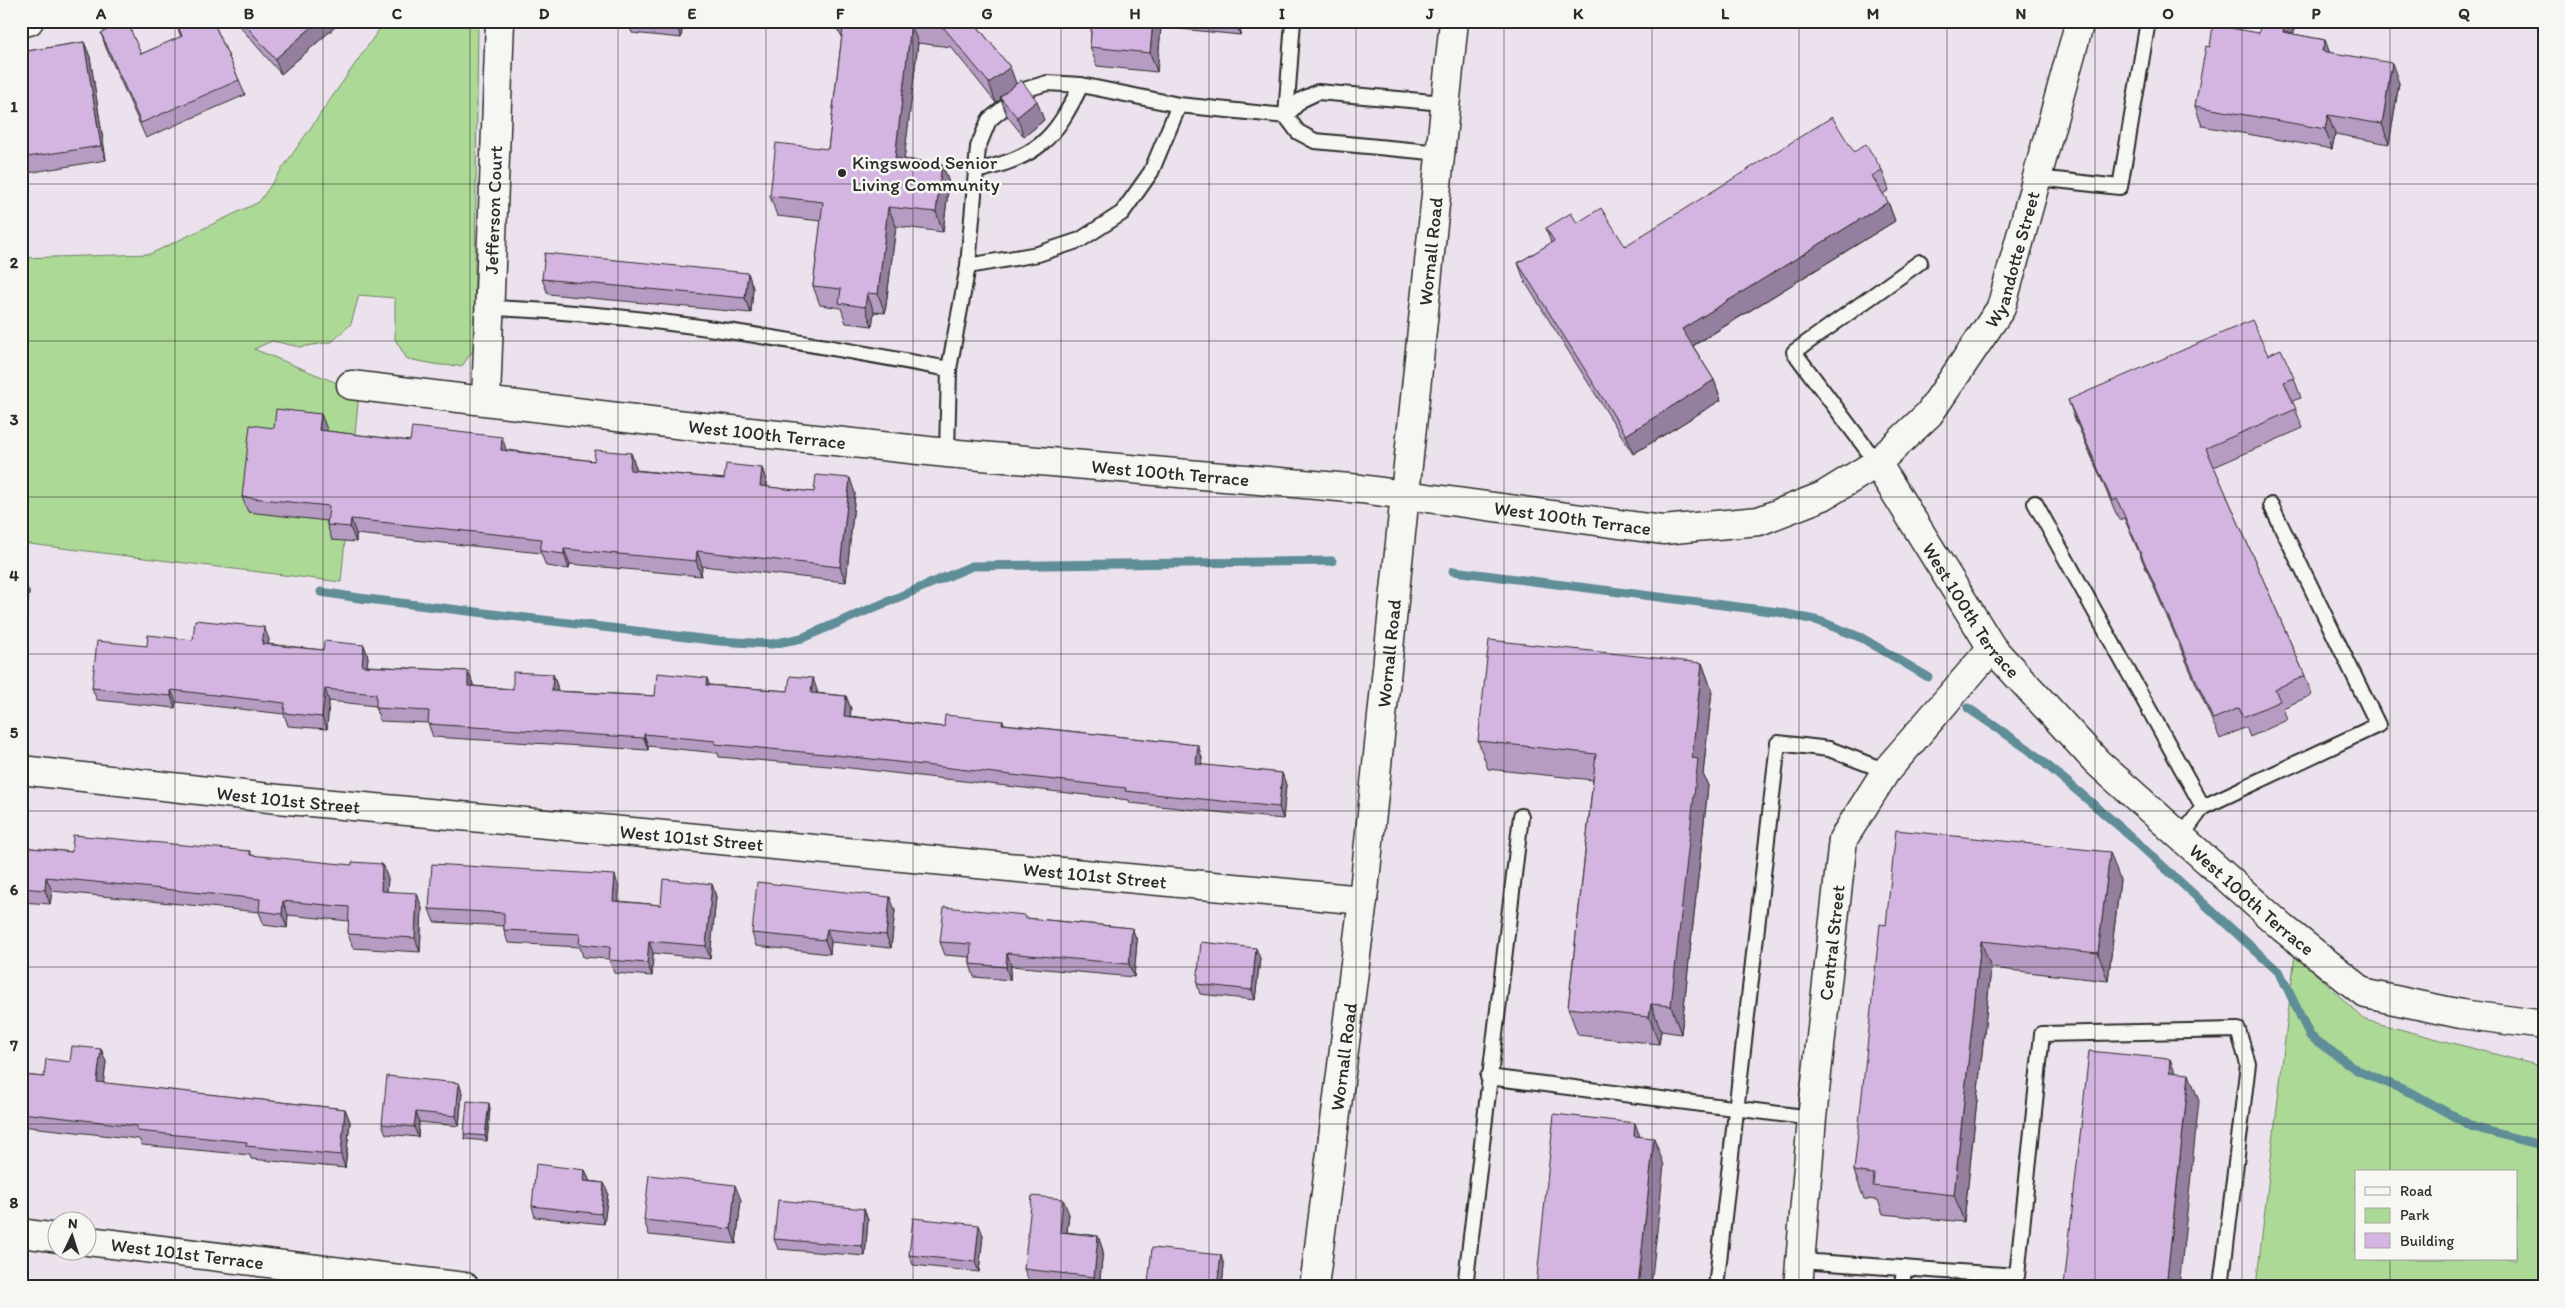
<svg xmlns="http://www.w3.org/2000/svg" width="2565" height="1308" font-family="Itim,sans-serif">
<rect width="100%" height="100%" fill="#ece2ed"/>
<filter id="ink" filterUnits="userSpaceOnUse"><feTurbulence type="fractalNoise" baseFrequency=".02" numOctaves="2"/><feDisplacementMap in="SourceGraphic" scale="10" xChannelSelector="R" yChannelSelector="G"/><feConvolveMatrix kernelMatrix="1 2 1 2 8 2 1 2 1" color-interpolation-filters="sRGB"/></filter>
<g filter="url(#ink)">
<!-- green -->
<g fill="#add997" stroke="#6c8261" fill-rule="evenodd">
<polygon points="385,21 478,21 474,349 462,366 440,365 407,359 395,339 395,298 359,295 351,324 332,342 300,347 272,341 254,349 359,392 341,582 21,543 21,258 150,254 259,202"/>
<path d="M2295,954l70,66 179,47v220h-288zM2356,1172h160v87h-160z"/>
</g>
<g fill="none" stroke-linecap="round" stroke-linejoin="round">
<!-- stream -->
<g stroke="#5f8d98" stroke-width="9">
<polyline points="1453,571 1778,612 1819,621 1862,638 1928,677"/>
<polyline points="321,592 359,598 719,641 772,644 802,638 972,566 1332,561"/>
<polyline points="1968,708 2028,749 2120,827 2280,973 2310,1036 2357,1070 2414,1094 2473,1127 2544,1146"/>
</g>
<!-- lane casing -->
<g stroke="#2b2b2b" stroke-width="18">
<g id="lane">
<polyline points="1293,21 1286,116 1298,132 1315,141 1441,153"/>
<polyline points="1286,116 1301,100 1318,92 1444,103"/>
<path d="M976,171c61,-14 78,-30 105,-86"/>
<polyline points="2037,178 2120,187 2148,21"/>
<polyline points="968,266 978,147 989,120 1027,89 1047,83 1081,85 1179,105"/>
<path d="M490,308c155,5 307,33 459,61"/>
<polyline points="947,453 949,369 968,266 1038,254 1080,240 1122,213 1151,172 1179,105 1286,116"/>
<polyline points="1877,463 1794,352 1920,262"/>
<polyline points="2035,503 2203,807"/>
<polyline points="2181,837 2203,807 2378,725 2271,505"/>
<polyline points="1488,1077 1812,1118"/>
<polyline points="1800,1261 2017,1276 2042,1034 2238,1030 2248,1064 2221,1287"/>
<polyline points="1465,1287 1521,816"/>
<polyline points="1716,1287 1778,743 1829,749 1886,771"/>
<polyline points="1902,1287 1904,1268"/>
</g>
</g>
<!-- street casing -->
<g stroke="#2b2b2b" stroke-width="31">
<g id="street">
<polyline points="21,23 29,21"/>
<path id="s1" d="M351,385l325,39 271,29 414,36 302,41 96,-9 64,-25 54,-33 52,-49 72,-106 79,-287"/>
<path id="s2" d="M486,400l14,-379"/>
<path id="s3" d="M1877,463l115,185 105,114 186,166 83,66 95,20 83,11"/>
<path id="s4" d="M21,770l257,29 1085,101"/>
<polyline points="21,1233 58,1238"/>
<path id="s5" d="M88,1241l377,46"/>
<path id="s6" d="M1798,1287l14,-169 31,-279 43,-68 106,-123"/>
</g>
</g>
<!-- primary casing -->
<g stroke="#2b2b2b" stroke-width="31">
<g id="primary">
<path id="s7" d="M1314,1287l49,-387 91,-879"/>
</g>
</g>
<!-- lane -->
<use href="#lane" stroke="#f6f6f2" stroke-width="14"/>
<!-- street -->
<use href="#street" stroke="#f6f6f2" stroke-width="28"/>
<!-- primary -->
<use href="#primary" stroke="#f6f6f2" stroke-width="28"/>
</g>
<!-- wall -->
<g fill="#b69cc2" stroke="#2b2b2b">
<polygon points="175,21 213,21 239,80 245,95 146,138 106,48 101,33 141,54 181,37"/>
<polygon points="235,21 342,21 281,74"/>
<polygon points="628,21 683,21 681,38 632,33"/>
<polygon points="831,21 973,21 1010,67 1016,84 1044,120 1024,137 1007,116 1001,99 996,103 951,47 918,43 904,159 942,164 949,183 943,232 896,226 885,313 874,312 872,326 846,323 841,308 820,305 813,286 821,221 777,216 770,196 828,149 842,36"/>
<polygon points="1092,21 1242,21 1240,35 1161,27 1157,72 1097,66 1090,47"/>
<polygon points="2294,30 2293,34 2325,40 2329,52 2399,83 2389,144 2335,134 2332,149 2202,126 2195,106 2210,47 2259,33"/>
<polygon points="84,42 90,57 106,160 21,174 21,52"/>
<polygon points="1854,152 1882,170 1889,190 1883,194 1888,202 1895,221 1693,346 1714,380 1721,400 1633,454 1525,282 1518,263 1551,243 1546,228 1577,223 1625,246"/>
<polygon points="748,273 753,288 751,313 548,294 542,279"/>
<polygon points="2268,355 2294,378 2301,398 2292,401 2303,428 2214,467 2305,676 2312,695 2283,708 2287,720 2250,737 2246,727 2220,739 2124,518 2119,520 2075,419 2068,400"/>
<polygon points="274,428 327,429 326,431 410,441 507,450 594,461 631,453 636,468 636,470 724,479 762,468 767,483 767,487 814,492 855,493 846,582 702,566 701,576 570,564 569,569 546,566 541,553 356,534 356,542 332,540 327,525 327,521 248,512 242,497"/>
<polygon points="21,581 29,592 26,619 21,619"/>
<polygon points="269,639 268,644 323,650 364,645 368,657 367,666 468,671 473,684 473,686 513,689 553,674 557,686 557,691 655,696 707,678 709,685 788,691 817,690 817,693 846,696 851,709 850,716 944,727 1003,721 1004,724 1198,745 1202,758 1201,765 1282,773 1286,785 1283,819 1130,803 1129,800 841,767 719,757 718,753 648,746 648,750 433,737 428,723 380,721 376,708 376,706 329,701 327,729 288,726 284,714 176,702 175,708 97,700 92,688 147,646 193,640"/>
<polygon points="1702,663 1712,691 1703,774 1708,786 1681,1034 1661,1031 1659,1044 1578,1035 1568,1008 1593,780 1488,769 1478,741"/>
<polygon points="21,847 72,852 250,851 252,856 388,878 387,892 422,908 420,952 353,948 348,934 349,921 288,915 287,928 264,925 259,912 52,891 50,904 21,902"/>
<polygon points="2120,880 2108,981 1991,968 1964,1222 1883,1214 1878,1200 1864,1199 1854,1171 1886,925"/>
<polygon points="712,884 716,897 710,959 653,953 652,976 614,973 609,959 583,957 580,947 508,943 504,930 504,926 434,922 429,909 619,888 618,901 661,905"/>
<polygon points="895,910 891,948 831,942 830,954 756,946 752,933"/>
<polygon points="1026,918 1132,928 1137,941 1134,977 1011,966 1010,980 974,977 970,964 970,957 945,955 940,942"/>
<polygon points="1260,958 1255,1000 1200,994 1197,984"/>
<polygon points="101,1049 106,1062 103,1083 345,1109 350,1122 345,1168 251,1159 250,1155 142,1145 139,1139 21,1126 21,1075 44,1077 70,1062"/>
<polygon points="459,1083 462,1093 459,1126 419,1122 418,1137 386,1134 382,1124"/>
<polygon points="490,1108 487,1141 465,1139 464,1134"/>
<polygon points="585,1170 589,1180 589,1181 604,1183 608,1193 604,1224 535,1217 532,1206"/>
<polygon points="741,1200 736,1244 649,1235 644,1220"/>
<polygon points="864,1209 868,1220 865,1256 778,1249 774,1239"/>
<polygon points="1069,1214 1067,1232 1098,1236 1103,1251 1099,1287 1056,1287 1030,1284 1024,1269"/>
<polygon points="983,1235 979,1272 913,1265 909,1255"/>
<polygon points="1224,1265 1222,1287 1150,1287 1148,1283"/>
</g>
<!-- shaded-wall -->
<g fill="#947f9e" stroke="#2b2b2b">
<polygon points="319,21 342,21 281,74 275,59"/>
<polygon points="675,21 683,21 681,38"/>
<polygon points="1153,21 1159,21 1161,27 1157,72 1150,53"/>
<polygon points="1236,21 1242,21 1240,35"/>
<polygon points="2285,21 2291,21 2294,30 2290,51 2283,32"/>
<polygon points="911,24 918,43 902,178 895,158"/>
<polygon points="2325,40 2332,59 2322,51"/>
<polygon points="84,42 90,57 106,160 101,146"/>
<polygon points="2392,63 2399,83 2389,144 2382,124"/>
<polygon points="1010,67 1017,86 1000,97 1001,99 996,103 989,83"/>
<polygon points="1037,101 1044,120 1024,137 1017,117"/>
<polygon points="2328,115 2335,134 2332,149 2325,129"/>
<polygon points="942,164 949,183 943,232 936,212"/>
<polygon points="1888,202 1895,221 1689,348 1682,329"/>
<polygon points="888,207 896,226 885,313 878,294"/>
<polygon points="748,273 753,288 751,313 745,298"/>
<polygon points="867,293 874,312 872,326 865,307"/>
<polygon points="1714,380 1721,400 1633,454 1626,435"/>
<polygon points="321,414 327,429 325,445 319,430"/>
<polygon points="502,437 507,452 501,450"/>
<polygon points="631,453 636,468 635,485 630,470"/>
<polygon points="762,468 767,483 765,501 760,486"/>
<polygon points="850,478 855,493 846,582 840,567"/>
<polygon points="351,519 356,534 356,542 350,527"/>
<polygon points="564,549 570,564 569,569 564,554"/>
<polygon points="697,551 702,566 701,576 696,561"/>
<polygon points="25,582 29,592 26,619 22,609"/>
<polygon points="264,627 269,639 267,656 262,644"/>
<polygon points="364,645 368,657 366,678 362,666"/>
<polygon points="1702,663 1712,691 1703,774 1708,786 1681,1034 1671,1006 1692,758"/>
<polygon points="468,671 473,684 472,698 468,686"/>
<polygon points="553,674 557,686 556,703 552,691"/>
<polygon points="707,678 711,690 706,685"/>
<polygon points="813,678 817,690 816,705 811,693"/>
<polygon points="325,689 329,701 327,729 322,717"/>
<polygon points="171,690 176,702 175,708 171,696"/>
<polygon points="846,696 851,709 849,728 844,716"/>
<polygon points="644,734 648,746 648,750 644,738"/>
<polygon points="1198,745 1202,758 1200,776 1196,764"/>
<polygon points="1282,773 1286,785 1283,819 1279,807"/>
<polygon points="2110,852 2120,880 2108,981 2098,953"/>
<polygon points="382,864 388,878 386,906 381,891"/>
<polygon points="615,875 619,888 618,914 613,901"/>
<polygon points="46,877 52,891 50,904 45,890"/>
<polygon points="712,884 716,897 710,959 706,946"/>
<polygon points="417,893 422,908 420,952 415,938"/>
<polygon points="890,897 895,910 891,948 886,935"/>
<polygon points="283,901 288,915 287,928 282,914"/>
<polygon points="1132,928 1137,941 1134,977 1129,964"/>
<polygon points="827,929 831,942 830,954 825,940"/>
<polygon points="649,941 653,953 652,976 647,963"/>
<polygon points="1981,941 1991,968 1964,1222 1954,1195"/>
<polygon points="1256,948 1260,958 1255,1000 1252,990"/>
<polygon points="1007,953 1011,966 1010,980 1006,967"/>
<polygon points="1651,1004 1661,1031 1659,1044 1649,1017"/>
<polygon points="101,1049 106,1062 102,1095 97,1082"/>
<polygon points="2170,1059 2180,1086 2169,1072"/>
<polygon points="2189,1074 2199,1101 2179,1287 2166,1287"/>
<polygon points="459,1083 462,1093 459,1126 456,1116"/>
<polygon points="489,1103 490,1108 487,1141 485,1136"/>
<polygon points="345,1109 350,1122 345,1168 341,1155"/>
<polygon points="416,1112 419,1122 418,1137 414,1127"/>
<polygon points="1635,1123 1645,1150 1634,1136"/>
<polygon points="1654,1138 1664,1165 1651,1287 1638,1287"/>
<polygon points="585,1170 589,1180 588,1191 584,1181"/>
<polygon points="604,1183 608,1193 604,1224 601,1214"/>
<polygon points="735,1185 741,1200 736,1244 731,1229"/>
<polygon points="1063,1199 1069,1214 1065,1247 1060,1232"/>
<polygon points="864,1209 868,1220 865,1256 862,1246"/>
<polygon points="979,1225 983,1235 979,1272 975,1262"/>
<polygon points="1098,1236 1103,1251 1099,1287 1097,1287 1094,1277"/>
<polygon points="1221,1255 1224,1265 1222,1287 1217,1287"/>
</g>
<!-- building -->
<g fill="#d4b5e1" stroke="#2b2b2b">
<polygon points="126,21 127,21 141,54 182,36 176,21 213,21 239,80 141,123 101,33"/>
<polygon points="242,21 319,21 275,59"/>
<polygon points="838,21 973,21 1010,67 989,83 944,28 911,24 895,158 942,164 936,212 888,207 878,294 867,293 865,307 839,303 841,289 813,286 823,202 770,196 776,143 828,149 843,27"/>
<polygon points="1092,21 1153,21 1150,53 1090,47"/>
<polygon points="2261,21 2285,21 2283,32 2325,40 2322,51 2392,63 2382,124 2328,115 2325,129 2195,106 2206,46 2210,47 2213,25 2259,33"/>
<polygon points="84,42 101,146 21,158 21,52"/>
<polygon points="1021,80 1037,101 1017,117 1000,97"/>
<polygon points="1832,117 1854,152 1866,144 1882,170 1872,176 1888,202 1682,329 1714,380 1626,435 1518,263 1554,241 1546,228 1571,213 1577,223 1601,208 1625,246"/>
<polygon points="545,253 748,273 745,298 542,279"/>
<polygon points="2252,320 2268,355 2281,349 2294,378 2284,382 2296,409 2206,448 2305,676 2275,689 2280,701 2243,717 2239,708 2213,719 2117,499 2112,501 2068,400"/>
<polygon points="276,409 321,414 319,430 410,441 412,427 502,437 501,450 594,461 595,450 631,453 630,470 724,479 726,464 762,468 760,486 814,492 816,475 850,478 840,567 697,551 696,561 564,549 564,554 540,551 542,539 351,519 350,527 327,525 329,506 242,497 250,425 274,428"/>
<polygon points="21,581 25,582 22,609 21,609"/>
<polygon points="195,620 264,627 262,644 323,650 324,641 364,645 362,666 468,671 468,686 513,689 513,672 553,674 552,691 655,696 657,673 707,678 706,685 788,691 790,676 813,678 811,693 846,696 844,716 944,727 945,715 1003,721 1002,724 1198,745 1196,764 1282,773 1279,807 1125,791 1126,788 836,755 715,744 715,741 644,734 644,738 428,724 429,711 376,708 376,694 325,689 322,717 284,713 285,703 171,690 171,696 92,688 97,641 147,646 148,635 193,640"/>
<polygon points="1489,640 1702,663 1692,758 1698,759 1671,1006 1651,1004 1649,1017 1568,1008 1596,754 1478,741"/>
<polygon points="1896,830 2110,852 2098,953 1981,941 1954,1195 1873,1186 1874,1174 1854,1171 1880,924 1886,925"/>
<polygon points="73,835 250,851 250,855 352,865 352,862 382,864 381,891 417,893 415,938 348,934 349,907 283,901 282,914 259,911 260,899 46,877 45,890 21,888 21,847 72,852"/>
<polygon points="432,864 615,875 613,901 661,905 663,879 712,884 706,946 649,941 647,963 609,960 610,947 579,944 580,934 504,930 504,913 429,909"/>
<polygon points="757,882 890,897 886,935 827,929 825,940 752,933"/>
<polygon points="944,907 1025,915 1025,918 1132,928 1129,964 1007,953 1006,967 970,964 971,944 940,942"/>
<polygon points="1201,942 1256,948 1252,990 1197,984"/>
<polygon points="72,1046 101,1049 97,1082 345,1109 341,1155 246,1146 247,1142 137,1131 137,1126 21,1113 21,1075 44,1077 46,1059 70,1062"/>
<polygon points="2089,1051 2170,1059 2169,1072 2189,1074 2166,1287 2064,1287"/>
<polygon points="387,1076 459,1083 456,1116 416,1112 414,1127 382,1124"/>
<polygon points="467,1101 489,1103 485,1136 464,1134"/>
<polygon points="1554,1114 1635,1123 1634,1136 1654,1138 1638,1287 1536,1287"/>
<polygon points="536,1164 585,1170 584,1181 604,1183 601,1214 532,1206"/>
<polygon points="649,1175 735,1185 731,1229 644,1220"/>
<polygon points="1032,1196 1063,1199 1060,1232 1098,1236 1094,1277 1024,1269"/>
<polygon points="778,1200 864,1209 862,1246 774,1239"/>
<polygon points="913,1218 979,1225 975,1262 909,1255"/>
<polygon points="1152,1248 1221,1255 1217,1287 1182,1287 1148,1283"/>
</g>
</g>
<!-- grid -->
<path fill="none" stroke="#2b2b2b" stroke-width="1" stroke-opacity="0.55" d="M175,21v1266M323,21v1266M470,21v1266M618,21v1266M766,21v1266M913,21v1266M1061,21v1266M1209,21v1266M1356,21v1266M1504,21v1266M1652,21v1266M1799,21v1266M1947,21v1266M2095,21v1266M2242,21v1266M2390,21v1151M21,184h2523M21,341h2523M21,497h2523M21,654h2523M21,811h2523M21,967h2523M21,1124h2523M2390,1259v28"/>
<!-- markers -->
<circle fill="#2b2b2b" stroke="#f6f6f2" stroke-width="2" cx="842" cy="173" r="5"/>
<g text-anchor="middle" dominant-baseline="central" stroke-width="5" stroke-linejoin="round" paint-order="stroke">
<!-- poi labels -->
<g font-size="19" fill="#2b2b2b" stroke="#f6f6f2" text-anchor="start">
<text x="852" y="162">Kingswood Senior<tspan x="852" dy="22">Living Community</tspan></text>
</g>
<!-- street labels -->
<g font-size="19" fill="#2b2b2b" stroke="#f6f6f2">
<text stroke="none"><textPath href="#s2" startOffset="190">Jefferson Court</textPath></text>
<text stroke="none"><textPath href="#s7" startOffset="1042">Wornall Road</textPath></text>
<text stroke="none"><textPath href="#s1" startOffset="1798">Wyandotte Street</textPath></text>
<text stroke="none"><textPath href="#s1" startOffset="419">West 100th Terrace</textPath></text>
<text stroke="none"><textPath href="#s1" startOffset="824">West 100th Terrace</textPath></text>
<text stroke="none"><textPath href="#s1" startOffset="1229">West 100th Terrace</textPath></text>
<text stroke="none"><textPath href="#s3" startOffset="175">West 100th Terrace</textPath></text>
<text stroke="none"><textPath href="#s7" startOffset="638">Wornall Road</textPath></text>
<text stroke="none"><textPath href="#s4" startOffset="269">West 101st Street</textPath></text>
<text stroke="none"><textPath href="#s4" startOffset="674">West 101st Street</textPath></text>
<text stroke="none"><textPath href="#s4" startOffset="1079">West 101st Street</textPath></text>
<text stroke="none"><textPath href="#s3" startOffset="580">West 100th Terrace</textPath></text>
<text stroke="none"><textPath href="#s6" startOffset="346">Central Street</textPath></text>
<text stroke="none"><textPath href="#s7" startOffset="232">Wornall Road</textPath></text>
<text stroke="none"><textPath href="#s5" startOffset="100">West 101st Terrace</textPath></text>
</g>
</g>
<!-- margin -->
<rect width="2565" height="1308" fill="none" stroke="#f6f6f2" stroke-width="55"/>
<!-- legend -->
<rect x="2355" y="1170" width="162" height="90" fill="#f6f6f2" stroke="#a5a5a2"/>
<rect x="2365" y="1187" width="25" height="8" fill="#f6f6f2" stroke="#a5a5a2"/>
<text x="2400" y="1196" font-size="15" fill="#2b2b2b">Road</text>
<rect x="2365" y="1208" width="25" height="15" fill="#add997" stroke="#a5a5a2"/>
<text x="2400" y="1220" font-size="15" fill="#2b2b2b">Park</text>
<rect x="2365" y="1233" width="25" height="15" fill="#d4b5e1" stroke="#a5a5a2"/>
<text x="2400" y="1246" font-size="15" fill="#2b2b2b">Building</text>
<!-- north arrow -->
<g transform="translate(72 1236) rotate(4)"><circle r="24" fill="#f6f6f2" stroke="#a5a5a2"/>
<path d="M0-4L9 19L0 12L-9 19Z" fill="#2b2b2b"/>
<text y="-8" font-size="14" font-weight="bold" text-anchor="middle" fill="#2b2b2b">N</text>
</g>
<rect x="28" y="28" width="2510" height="1252" fill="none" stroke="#2b2b2b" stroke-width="2"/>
<g font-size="16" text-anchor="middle" font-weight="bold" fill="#2b2b2b">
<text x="101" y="19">A</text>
<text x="249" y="19">B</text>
<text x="397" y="19">C</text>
<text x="544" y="19">D</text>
<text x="692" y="19">E</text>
<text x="840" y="19">F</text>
<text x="987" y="19">G</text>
<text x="1135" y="19">H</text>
<text x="1282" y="19">I</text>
<text x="1430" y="19">J</text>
<text x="1578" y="19">K</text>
<text x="1725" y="19">L</text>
<text x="1873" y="19">M</text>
<text x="2021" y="19">N</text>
<text x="2168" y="19">O</text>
<text x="2316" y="19">P</text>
<text x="2464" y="19">Q</text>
<text x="14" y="112">1</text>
<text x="14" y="268">2</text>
<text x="14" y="425">3</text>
<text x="14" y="581">4</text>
<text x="14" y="738">5</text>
<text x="14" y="895">6</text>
<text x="14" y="1051">7</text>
<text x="14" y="1208">8</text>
</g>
</svg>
